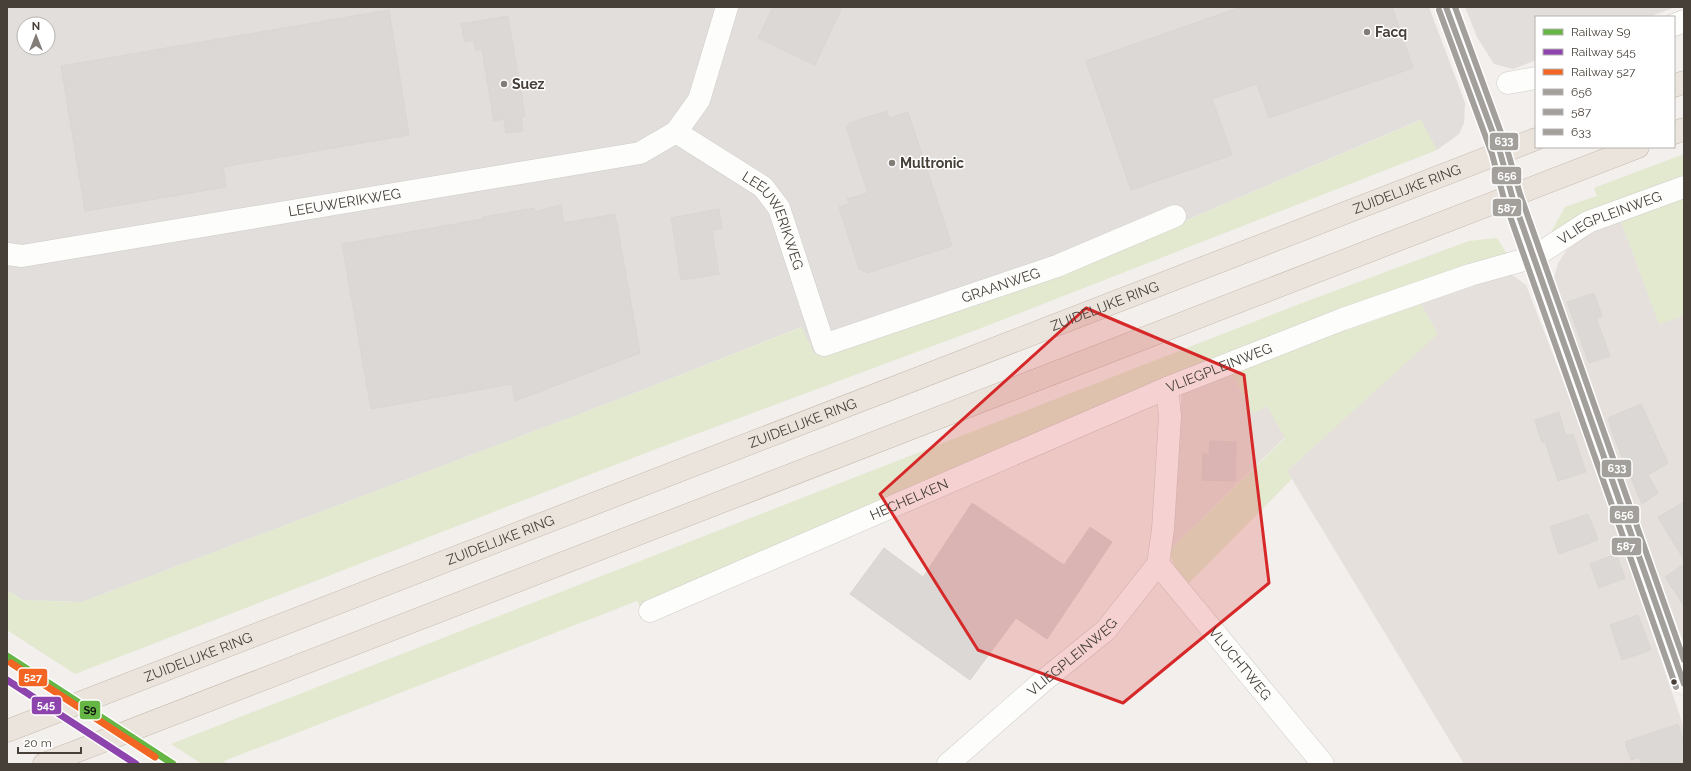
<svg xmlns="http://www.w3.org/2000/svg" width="1691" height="771" font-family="Raleway,sans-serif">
<rect width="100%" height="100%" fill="#f2efec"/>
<!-- residential -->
<g fill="#e5e0db">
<polygon points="1620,219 1659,323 1684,316 1684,644 1553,296 1553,281 1558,263 1573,241"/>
<polygon points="1498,275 1512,275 1526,285 1591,453 1684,728 1684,764 1464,764 1287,471 1437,334 1421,304"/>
<polygon points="1231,371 1253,413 1267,406 1285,437 1169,551 1182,390"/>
</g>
<!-- industrial -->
<g fill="#e1dedb" fill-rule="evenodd">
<path d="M7,7h1422l36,96 -1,20 -5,11 -22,16 -17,-30 -352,151 -254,83 -13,-27 -179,71 -540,204 -59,-2 -16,-10zM24,24h24v24h-24z"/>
<polygon points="1465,7 1675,7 1649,17 1536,17 1536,60 1513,69 1494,64 1477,37"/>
</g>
<!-- green -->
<g fill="#e2e9cf">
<polygon points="1421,120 1437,150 984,327 656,449 75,674 7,630 7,590 23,600 82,602 622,398 802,327 814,354 1068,271"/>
<polygon points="1684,154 1684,180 1549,236 1565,207 1597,196 1594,188"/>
<polygon points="1684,198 1684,316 1659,324 1620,219"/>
<polygon points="1497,238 1507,254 640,607 637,601 224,761 228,764 202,764 171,744 1302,303 1469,241"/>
<polygon points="1421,304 1438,334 1287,471 1292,479 1186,586 1173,563 1169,551 1285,438 1267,406 1253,414 1231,371"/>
</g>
<!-- building -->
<g fill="#dbd8d5" stroke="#dad6d2">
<polygon points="773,7 842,7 815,65 758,38"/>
<polygon points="1241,7 1392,7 1413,68 1269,118 1257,84 1212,99 1232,155 1131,190 1086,61"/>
<polygon points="389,10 409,135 223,167 226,187 85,211 61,66"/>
<polygon points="508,16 525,116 521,117 523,131 506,133 504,119 494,121 482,49 476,51 474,40 465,42 461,24"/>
<polygon points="887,111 889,118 908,112 952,246 867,273 859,269 839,207 849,204 847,199 868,193 846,126 850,125 849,123"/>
<polygon points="561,205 564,223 615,214 640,353 515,401 512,384 371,409 342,244 483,219 483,217 534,208 535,212"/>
<polygon points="719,209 722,228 712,230 719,274 681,280 671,218"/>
<polygon points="1594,293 1602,316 1596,318 1610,356 1589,363 1567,302"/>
<polygon points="1641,404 1668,463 1648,475 1658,493 1642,504 1615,440 1608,418"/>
<polygon points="1559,412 1566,436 1573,434 1586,472 1558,481 1545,442 1542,443 1535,420"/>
<polygon points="1210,441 1236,442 1235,481 1202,480 1203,454 1209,454"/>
<polygon points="1684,502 1684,560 1658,517"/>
<polygon points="972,503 1064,565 1090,527 1112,542 1047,639 1016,618 970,680 850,594 884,548 923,577"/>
<polygon points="1588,514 1598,540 1559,554 1550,527"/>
<polygon points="1616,554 1625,578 1599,588 1590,564"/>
<polygon points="1684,564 1684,606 1665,577"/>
<polygon points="1638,615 1651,650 1622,660 1610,625"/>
<polygon points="1678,724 1684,743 1684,764 1642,764 1639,757 1631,760 1625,742"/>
</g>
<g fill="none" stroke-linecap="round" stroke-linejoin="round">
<!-- street casing -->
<g stroke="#d0cdca" stroke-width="23">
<g id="street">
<polyline points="1674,25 1684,21"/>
<polyline points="1508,83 1536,78"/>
<path id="s1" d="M676,132l87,55 16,21 45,137 233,-79 118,-50"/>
<path id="s2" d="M7,254l15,2 618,-103 36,-21 23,-32 28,-93"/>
<path id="s3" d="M1158,564l165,200"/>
<path id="s4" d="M650,611l517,-223 176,-69 127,-44 64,-18 54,-35 96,-35"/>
<path id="s5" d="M948,764l94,-82 64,-52 52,-66 5,-35 7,-113 -3,-28"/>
</g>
</g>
<!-- secondary casing -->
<g stroke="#d0cbc4" stroke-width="23">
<polyline id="secondary" points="1446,7 1500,152 1512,196 1684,684"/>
</g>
<!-- highway casing -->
<g stroke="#c7b9ab" stroke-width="23">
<g id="highway">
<polyline points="1674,86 1684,82"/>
<polyline points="1674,133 1684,129"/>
<path id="s6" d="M7,731l1529,-592"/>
<polyline points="44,764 1638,147"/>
</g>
</g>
<!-- street -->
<use href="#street" stroke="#fdfdfc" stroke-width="22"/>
<!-- secondary -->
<use href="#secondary" stroke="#f6f4f0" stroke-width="22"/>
<!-- highway -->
<use href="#highway" stroke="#eae4dc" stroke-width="22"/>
<!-- bus-1 casing -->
<g stroke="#fff" stroke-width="9">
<polyline id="bus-1" points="1446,7 1500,152 1512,196 1684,684"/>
</g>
<!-- bus-2 casing -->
<g stroke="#fff" stroke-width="9">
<polyline id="bus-2" points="1439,10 1492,154 1504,199 1676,687"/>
</g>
<!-- bus-3 casing -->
<g stroke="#fff" stroke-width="9">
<polyline id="bus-3" points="1455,7 1507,149 1520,194 1684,660"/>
</g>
<!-- bus-1 -->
<use href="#bus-1" stroke="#a3a09c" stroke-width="6"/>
<!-- bus-2 -->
<use href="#bus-2" stroke="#a3a09c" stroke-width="6"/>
<!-- bus-3 -->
<use href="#bus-3" stroke="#a3a09c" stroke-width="6"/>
<!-- rail-1 casing -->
<g stroke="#fff" stroke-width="10">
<polyline id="rail-1" points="7,656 173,764"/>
</g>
<!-- rail-2 casing -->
<g stroke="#fff" stroke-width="10">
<polyline id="rail-2" points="7,680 136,764"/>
</g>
<!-- rail-3 casing -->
<g stroke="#fff" stroke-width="10">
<polyline id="rail-3" points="11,663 155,757"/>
</g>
<!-- rail-1 -->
<use href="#rail-1" stroke="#65b644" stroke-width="7"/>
<!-- rail-2 -->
<use href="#rail-2" stroke="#8e44ad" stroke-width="7"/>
<!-- rail-3 -->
<use href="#rail-3" stroke="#f26522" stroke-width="7"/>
</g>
<!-- marked area -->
<path fill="#d62828" fill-opacity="0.2" stroke="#d62828" stroke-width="3" stroke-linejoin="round" d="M1086,308l158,67 25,208 -146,120 -145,-53 -98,-156z"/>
<!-- markers -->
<g fill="#837d78" stroke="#fff" stroke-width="1.5">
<circle cx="1367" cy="32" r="4"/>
<circle cx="504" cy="84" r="4"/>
<circle cx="892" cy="163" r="4"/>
</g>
<circle fill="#474039" stroke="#fff" stroke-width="1.5" cx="1674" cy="682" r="3.5"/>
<g text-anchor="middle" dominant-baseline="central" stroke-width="3" stroke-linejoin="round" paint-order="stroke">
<!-- poi labels -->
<g font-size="14" font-weight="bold" fill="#474039" stroke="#fff" text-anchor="start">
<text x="1375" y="32">Facq</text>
<text x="512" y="84">Suez</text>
<text x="900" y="163">Multronic</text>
</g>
<!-- street labels -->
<g font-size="14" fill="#474039" stroke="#fff">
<text stroke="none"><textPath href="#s6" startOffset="1501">ZUIDELIJKE RING</textPath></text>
<text stroke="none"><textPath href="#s2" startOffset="342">LEEUWERIKWEG</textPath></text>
<text stroke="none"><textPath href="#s4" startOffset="1039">VLIEGPLEINWEG</textPath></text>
<text stroke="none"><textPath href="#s1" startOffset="137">LEEUWERIKWEG</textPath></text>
<text stroke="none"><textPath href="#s1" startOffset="460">GRAANWEG</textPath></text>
<text stroke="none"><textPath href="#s6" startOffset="1177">ZUIDELIJKE RING</textPath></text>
<text stroke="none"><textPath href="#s4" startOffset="619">VLIEGPLEINWEG</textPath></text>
<text stroke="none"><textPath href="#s6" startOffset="853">ZUIDELIJKE RING</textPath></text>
<text stroke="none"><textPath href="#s4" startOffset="282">HECHELKEN</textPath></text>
<text stroke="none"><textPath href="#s6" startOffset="529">ZUIDELIJKE RING</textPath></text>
<text stroke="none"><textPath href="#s5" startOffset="164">VLIEGPLEINWEG</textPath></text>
<text stroke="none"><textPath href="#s6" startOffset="205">ZUIDELIJKE RING</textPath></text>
<text stroke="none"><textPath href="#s3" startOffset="129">VLUCHTWEG</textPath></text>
</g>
</g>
<g stroke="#fff" stroke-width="1.5">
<rect x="1489" y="132" width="30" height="19" rx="4" fill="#a3a09c"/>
<rect x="1491" y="166" width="31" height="19" rx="4" fill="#a3a09c"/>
<rect x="1492" y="198" width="30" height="19" rx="4" fill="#a3a09c"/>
<rect x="1601" y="459" width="31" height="19" rx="4" fill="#a3a09c"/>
<rect x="1609" y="505" width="31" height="19" rx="4" fill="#a3a09c"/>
<rect x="1611" y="537" width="31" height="19" rx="4" fill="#a3a09c"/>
<rect x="18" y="668" width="30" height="19" rx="4" fill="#f26522"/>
<rect x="31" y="696" width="31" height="19" rx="4" fill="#8e44ad"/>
<rect x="79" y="700" width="22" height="20" rx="4" fill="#65b644"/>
</g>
<g font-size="11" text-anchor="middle" font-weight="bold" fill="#fff">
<text x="1504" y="145">633</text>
<text x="1507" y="180">656</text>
<text x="1507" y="212">587</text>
<text x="1617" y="472">633</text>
<text x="1624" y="519">656</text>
<text x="1626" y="550">587</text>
<text x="33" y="681">527</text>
<text x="46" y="709">545</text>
</g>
<g font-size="11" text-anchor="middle" font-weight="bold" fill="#111">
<text x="90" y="714">S9</text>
</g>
<!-- border -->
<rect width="1691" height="771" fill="none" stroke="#474039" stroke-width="16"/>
<!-- legend -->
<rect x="1535" y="16" width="140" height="132" fill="#ffffff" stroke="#b5b3b0"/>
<rect x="1543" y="29" width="20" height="6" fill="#65b644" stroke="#b5b3b0"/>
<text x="1571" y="36" font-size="12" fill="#474039">Railway S9</text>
<rect x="1543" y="49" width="20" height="6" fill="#8e44ad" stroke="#b5b3b0"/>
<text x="1571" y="56" font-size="12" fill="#474039">Railway 545</text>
<rect x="1543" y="69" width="20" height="6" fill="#f26522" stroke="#b5b3b0"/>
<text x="1571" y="76" font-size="12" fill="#474039">Railway 527</text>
<rect x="1543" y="89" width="20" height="6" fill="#a3a09c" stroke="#b5b3b0"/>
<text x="1571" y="96" font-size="12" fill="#474039">656</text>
<rect x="1543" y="109" width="20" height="6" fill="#a3a09c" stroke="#b5b3b0"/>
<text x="1571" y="116" font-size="12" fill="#474039">587</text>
<rect x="1543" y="129" width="20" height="6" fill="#a3a09c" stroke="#b5b3b0"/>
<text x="1571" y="136" font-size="12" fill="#474039">633</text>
<!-- north arrow -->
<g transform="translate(36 36)"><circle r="19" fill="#ffffff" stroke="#b5b3b0"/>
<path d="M0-3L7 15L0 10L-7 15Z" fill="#837d78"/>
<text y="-6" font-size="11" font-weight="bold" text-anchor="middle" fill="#474039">N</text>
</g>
<!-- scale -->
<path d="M18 747v6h63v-6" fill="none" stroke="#474039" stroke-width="2"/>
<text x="24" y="747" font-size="12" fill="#474039" stroke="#ffffff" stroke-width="3" paint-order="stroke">20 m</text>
</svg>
